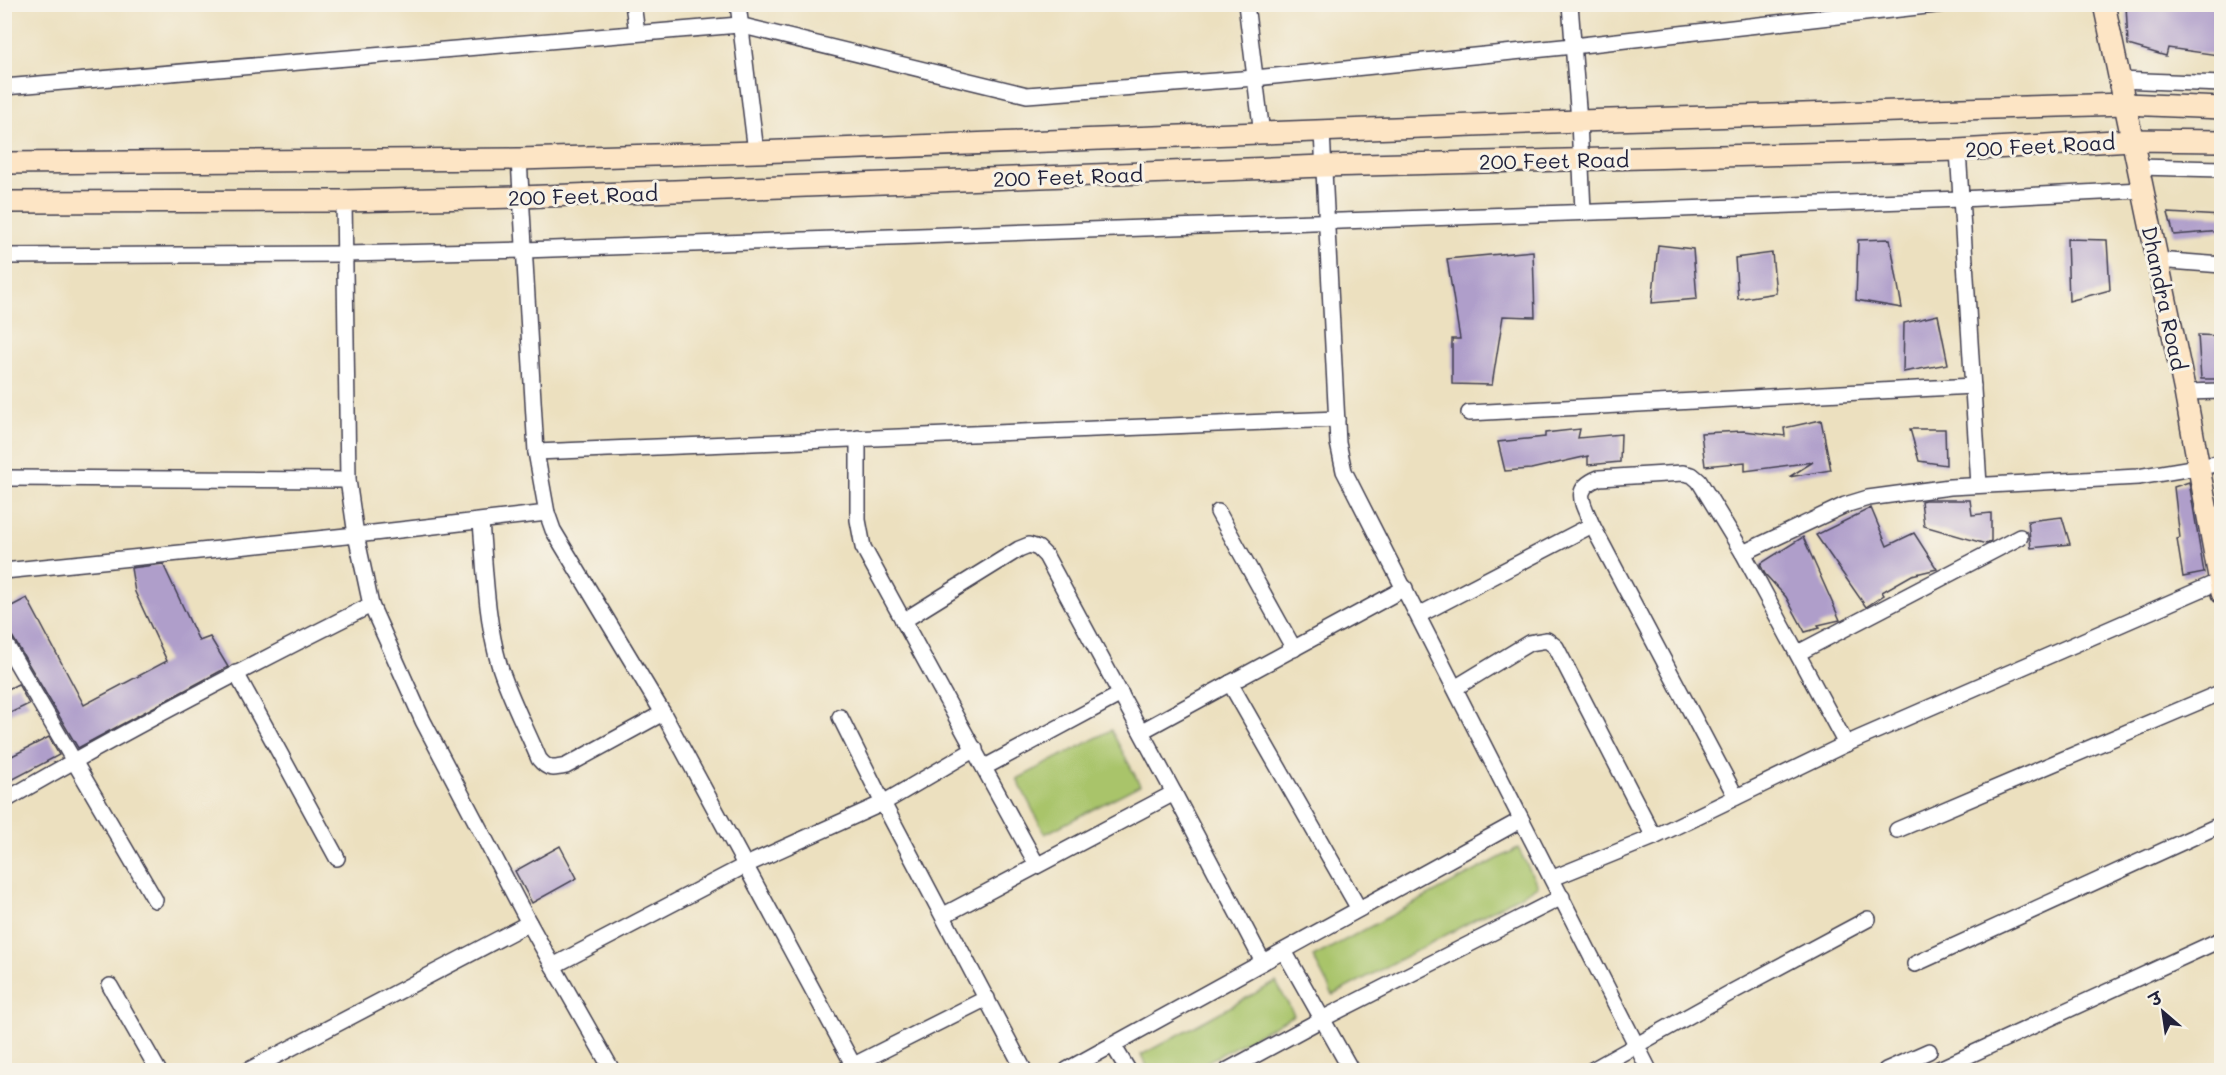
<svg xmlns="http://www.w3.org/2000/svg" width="2226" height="1075" font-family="Mali,'Playpen Sans Deva',sans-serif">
<rect width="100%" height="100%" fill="#f7f3e8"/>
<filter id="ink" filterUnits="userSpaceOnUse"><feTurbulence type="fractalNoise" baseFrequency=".0167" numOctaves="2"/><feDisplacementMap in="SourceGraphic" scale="12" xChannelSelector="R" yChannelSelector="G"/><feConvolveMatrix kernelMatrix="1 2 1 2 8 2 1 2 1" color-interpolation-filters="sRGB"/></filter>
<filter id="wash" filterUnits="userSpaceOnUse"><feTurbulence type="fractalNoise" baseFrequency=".008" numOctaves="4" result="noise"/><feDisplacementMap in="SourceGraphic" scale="24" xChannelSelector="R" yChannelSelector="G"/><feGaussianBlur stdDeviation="1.35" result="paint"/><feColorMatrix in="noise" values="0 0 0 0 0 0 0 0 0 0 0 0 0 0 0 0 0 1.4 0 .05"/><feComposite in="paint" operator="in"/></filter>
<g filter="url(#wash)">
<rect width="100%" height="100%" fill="#ece0bf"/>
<!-- green -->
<g fill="#a9c46a" stroke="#667352" stroke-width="1.5">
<polygon points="1111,730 1140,785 1045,834 1017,779"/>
<polygon points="1518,848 1538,886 1333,995 1313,957"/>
<polygon points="1276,982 1294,1015 1192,1070 1149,1070 1141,1055"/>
</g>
<g id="blocks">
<!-- building -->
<g fill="#af9eca">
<polygon points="2126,4 2220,4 2218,55 2168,48 2166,56 2128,45"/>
<polygon points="2168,213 2222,216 2222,231 2174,235"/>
<polygon points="1890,239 1902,308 1856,300 1858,240"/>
<polygon points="2067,239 2107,240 2110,290 2069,301"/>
<polygon points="1658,245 1693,249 1697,299 1652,303"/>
<polygon points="1533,251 1535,317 1503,316 1492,385 1452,384 1452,339 1460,339 1447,259"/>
<polygon points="1772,253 1776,293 1738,299 1735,258"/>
<polygon points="1938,315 1948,364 1903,372 1904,323"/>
<polygon points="2198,335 2222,336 2222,379 2201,379"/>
<polygon points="1821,420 1831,470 1789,477 1813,462 1745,471 1745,462 1705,466 1701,433 1744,431 1785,436 1784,428"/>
<polygon points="1580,429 1578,438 1621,434 1620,462 1588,465 1588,456 1531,469 1505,471 1498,442 1545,437 1545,433"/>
<polygon points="1910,429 1945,429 1946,465 1919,461"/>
<polygon points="2189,482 2204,573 2183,577 2177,539 2180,538 2174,487"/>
<polygon points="1925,500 1970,500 1972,515 1991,513 1991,541 1986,544 1924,526 1921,501"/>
<polygon points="1871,508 1887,546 1914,533 1937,569 1912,575 1882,592 1884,595 1866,607 1816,535"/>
<polygon points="2062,517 2070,544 2031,548 2028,521"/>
<polygon points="1803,537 1840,620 1818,625 1820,628 1805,632 1786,597 1765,574 1760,564"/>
<polygon points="163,564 199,641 210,637 228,667 78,748 12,636 4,621 4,610 27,598 84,705 167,661 135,592 131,568"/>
<polygon points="18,684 29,704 4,716 4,691"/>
<polygon points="49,737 59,755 4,784 4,760"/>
<polygon points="560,846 577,878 532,903 515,871"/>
</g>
</g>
</g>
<g filter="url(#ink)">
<use href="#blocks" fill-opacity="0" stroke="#403e4f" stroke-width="1.5"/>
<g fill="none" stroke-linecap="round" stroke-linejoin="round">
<!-- street casing -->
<g stroke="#403e4f" stroke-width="18">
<g id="street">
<polyline points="633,4 637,33"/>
<polyline points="738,4 756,152"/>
<polyline points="1246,4 1262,134"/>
<polyline points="1570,4 1579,121 1583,212"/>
<polyline points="2119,80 2222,84"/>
<polyline points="4,87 739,25 1027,95 1255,78 1573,46 1944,4"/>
<polyline points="1322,132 1338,443 1344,471 1649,1070"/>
<polyline points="1958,150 1979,485"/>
<polyline points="2137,167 2222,169"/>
<polyline points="344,201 348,480 356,535 547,513 536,452 519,159"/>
<polyline points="4,256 345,254 524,250 1961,199 2142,190"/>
<polyline points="2157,260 2222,265"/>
<polyline points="2185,392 2222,391"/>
<polyline points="1469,413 1973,386"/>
<polyline points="858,438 858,520 863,547 1037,865"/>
<polyline points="536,452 1337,419"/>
<polyline points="4,478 348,480"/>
<polyline points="1218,512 1294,649"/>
<polyline points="547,513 553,530 663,713 856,1070"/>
<path d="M481,522c4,47 5,97 18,142 10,32 27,64 40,95 9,11 14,10 27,7l97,-53"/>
<path d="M1592,525c-9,-22 -21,-36 7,-47l84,-5 9,2 7,6 44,72 103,191"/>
<polyline points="1743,553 1845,505 1868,498 1950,487 2138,477 2222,463"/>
<polyline points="4,571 356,535 371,605 423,721 529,923"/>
<polyline points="1419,615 1592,525 1736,797"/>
<polyline points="903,621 1019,549 1029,545 1038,548 1046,556 1174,793 944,915"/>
<polyline points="4,641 155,900"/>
<polyline points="1798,653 2020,537"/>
<polyline points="236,673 337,858"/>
<polyline points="1230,683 1359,909"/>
<polyline points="1455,688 1529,643 1547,640 1556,647 1654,837"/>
<polyline points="840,717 883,803 975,749"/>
<polyline points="1142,731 1405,588"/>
<polyline points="985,767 1121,694"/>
<polyline points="1174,793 1263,962"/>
<path d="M4,801c120,-70 243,-134 367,-196"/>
<polyline points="1897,830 2222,692"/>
<polyline points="1553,878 1654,837 1846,744 2220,581"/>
<polyline points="1284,951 1351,1070"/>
<polyline points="1915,964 2222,824"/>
<polyline points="553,966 612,1070"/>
<polyline points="110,986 158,1070"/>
<polyline points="1113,1045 1128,1070"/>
<polyline points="249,1070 529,923 553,966 746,865 883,803 1024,1070"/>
<polyline points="844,1070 987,998"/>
<polyline points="1067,1070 1521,820"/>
<polyline points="1228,1070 1322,1019 1562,897"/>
<polyline points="1592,1070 1730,993 1868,919"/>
<polyline points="1886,1070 1929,1051"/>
<polyline points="1937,1070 2222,939"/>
</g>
</g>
<!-- secondary casing -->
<g stroke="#403e4f" stroke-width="24">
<g id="secondary">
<polyline points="2104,4 2185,392 2222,593"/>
<polyline points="4,163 519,159 756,152 1579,121 2125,104 2222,108"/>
<polyline points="4,202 344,201 520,197 1324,166 1958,150 2132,140 2222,141"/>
</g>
</g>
<!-- street -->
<use href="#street" stroke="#fff" stroke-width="15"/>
<!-- secondary -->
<use href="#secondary" stroke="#fde5c5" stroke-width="21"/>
</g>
</g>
<g text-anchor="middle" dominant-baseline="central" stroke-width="6" stroke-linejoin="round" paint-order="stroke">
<!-- street labels -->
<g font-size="21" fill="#22223b" stroke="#f7f3e8">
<text transform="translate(2040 145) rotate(-3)">200 Feet Road</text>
<text transform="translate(1554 160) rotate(-1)">200 Feet Road</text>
<text transform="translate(1068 176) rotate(-2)">200 Feet Road</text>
<text transform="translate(583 195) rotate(-2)">200 Feet Road</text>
<text transform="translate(2165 298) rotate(78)">Dhandra Road</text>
</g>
</g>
<!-- margin -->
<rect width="2226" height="1075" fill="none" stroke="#f7f3e8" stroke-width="24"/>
<!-- north arrow -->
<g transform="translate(2163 1012) rotate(331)" stroke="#f7f3e8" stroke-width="4.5" paint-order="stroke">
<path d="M0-4.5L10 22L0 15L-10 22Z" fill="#22223b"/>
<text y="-9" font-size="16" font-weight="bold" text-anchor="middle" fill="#22223b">उ</text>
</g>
</svg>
